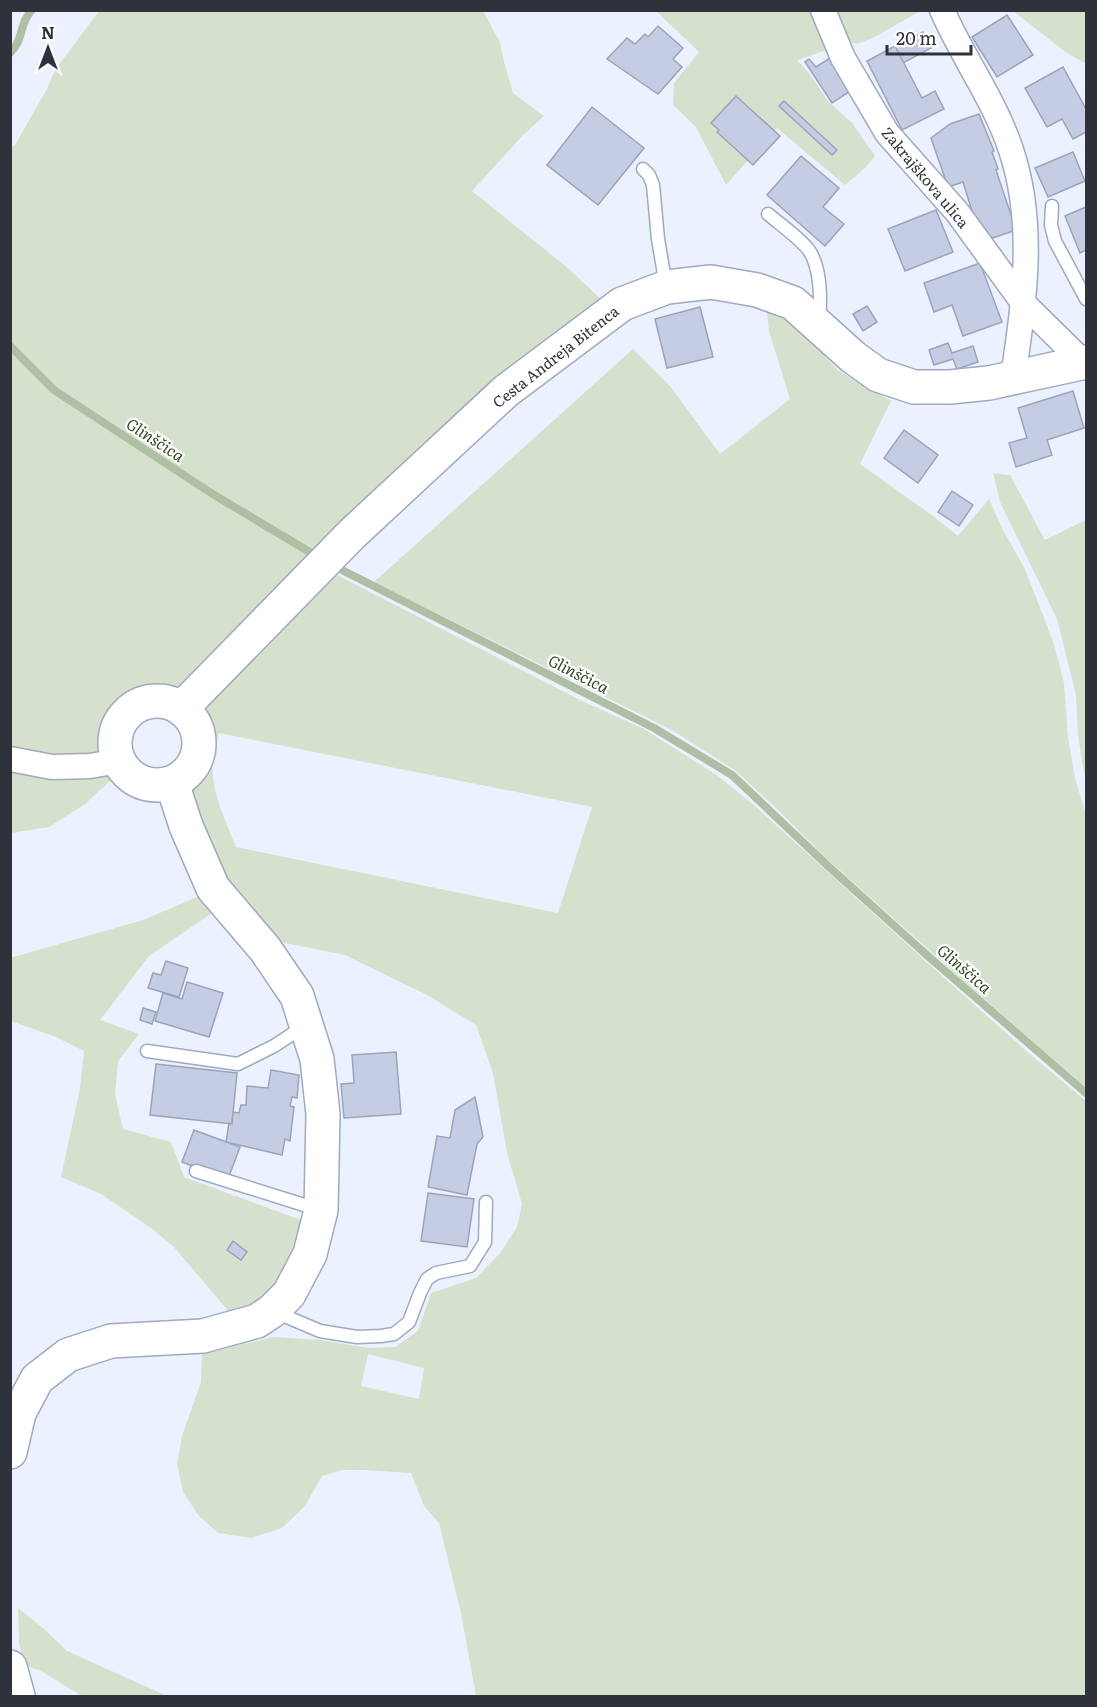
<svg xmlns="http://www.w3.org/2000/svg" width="1097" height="1707" font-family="Literata,serif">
<rect width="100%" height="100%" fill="#ebf1fe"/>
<!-- green -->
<g fill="#d5e1cc" fill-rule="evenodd">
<polygon points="99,11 483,11 500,42 504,62 513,93 544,116 522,136 472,191 569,269 606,304 254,609 227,637 177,698 152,694 128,701 109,725 104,753 67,759 10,751 10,148 15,145 47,89 55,70"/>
<polygon points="656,11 811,11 827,50 797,60 809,73 828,101 852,123 875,156 865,168 845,185 777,128 726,185 696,127 673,105 674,83 699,52"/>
<polygon points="833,11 920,11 875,37 857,44 845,40"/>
<polygon points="1013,11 1086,11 1086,64 1064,51"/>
<polygon points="775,309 812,340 825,357 839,371 891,401 860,464 933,516 958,536 989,499 1002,528 1025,569 1054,644 1064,683 1068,738 1075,778 1086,815 1086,1087 975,991 825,857 773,805 736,771 672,730 374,582 633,349 670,386 720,454 790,399 769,331 767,313"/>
<polygon points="993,473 1010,475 1045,540 1086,520 1086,781 1082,762 1078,734 1076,695 1057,619 1000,502"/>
<path d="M333,573l247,127 64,29 74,47 38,31 195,177 80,71 55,46v595h-610l-15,-83 -22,-90 -15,-17 -13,-33 -47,-3h-21l-21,6 -17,30 -23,22 -31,10 -33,-5 -19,-17 -16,-24 -6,-28 5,-28 19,-54 1,-30 13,-1 58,-14 47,3 48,8 27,-1 23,-16 13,-38 45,-15 24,-25 17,-26 5,-23 -15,-51 -14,-80 -17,-48 -49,-30 -82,-40 -75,-15 -30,-40 -22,-34 -33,-81 14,-15 6,-26 -4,-24 10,-20zM219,733l373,74 -34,106 -322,-66c-16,-41 -33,-70 -17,-114zM368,1354l56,14 -5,31 -58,-13z"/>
<polygon points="11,768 109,772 111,780 85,804 49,827 11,833"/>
<polygon points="202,895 212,913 149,956 100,1020 139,1034 118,1061 115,1094 123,1129 171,1142 184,1177 304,1221 282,1275 254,1308 231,1314 173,1246 151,1228 101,1194 61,1177 80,1089 84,1051 56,1037 11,1021 10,958 143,920"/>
<polygon points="18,1608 43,1628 67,1651 167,1696 82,1696 41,1671 24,1665 19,1642"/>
</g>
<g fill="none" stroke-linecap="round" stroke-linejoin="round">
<!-- stream -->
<g stroke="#afbfa4" stroke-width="8">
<path d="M10,53c14,-13 9,-30 22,-43"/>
<polyline points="10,346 54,390 211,493 318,557"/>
<polyline points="332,565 654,728 732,775 828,866 929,957 1086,1093"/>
</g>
</g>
<!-- building -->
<g fill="#c4cde3" stroke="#9ca4b9" stroke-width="1.5">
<polygon points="1007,15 1033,55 997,77 972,37"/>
<polygon points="658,26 683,48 673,59 682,67 658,94 607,59 627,38 635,44 645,34 648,37"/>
<polygon points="923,32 931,48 903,63 895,46"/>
<polygon points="895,46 922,98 935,91 944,109 902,130 867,61"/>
<polygon points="830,58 852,90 832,103 805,62 809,59 816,67"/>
<polygon points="1063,67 1086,109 1086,132 1073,139 1062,119 1047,127 1025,88"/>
<polygon points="736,96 780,136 753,165 717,132 719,130 711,123"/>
<polygon points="784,101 837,150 832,155 779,106"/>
<polygon points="592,107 644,148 598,205 547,165"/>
<polygon points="979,114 994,151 992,152 998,169 996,170 1016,230 984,241 979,234 963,182 948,187 931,138 950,124"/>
<polygon points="1073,152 1085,181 1048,197 1035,168"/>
<polygon points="801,156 839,188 823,207 844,224 825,246 767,195"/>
<polygon points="1086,207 1086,250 1080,253 1065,216"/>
<polygon points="936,210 953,252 905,271 888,229"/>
<polygon points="980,263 1002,322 963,336 952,305 934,312 924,283"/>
<polygon points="867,306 877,322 863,331 853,314"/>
<polygon points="700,307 713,357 667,368 655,319"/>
<polygon points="948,343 952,353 973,346 978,362 957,369 953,359 934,365 929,350"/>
<polygon points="1073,391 1084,428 1047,440 1052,455 1016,467 1009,443 1027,438 1018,408"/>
<polygon points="904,430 938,455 918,483 884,458"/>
<polygon points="952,491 973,505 959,526 938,512"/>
<polygon points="166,961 188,968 179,997 148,988 153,973 161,975"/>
<polygon points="187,982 223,993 209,1037 155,1021 163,993 182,999"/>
<polygon points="143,1008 156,1012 152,1024 140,1020"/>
<polygon points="396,1052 401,1114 344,1118 341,1084 354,1083 352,1055"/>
<polygon points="156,1064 237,1073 232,1124 150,1115"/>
<polygon points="271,1070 299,1075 297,1098 292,1097 290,1106 294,1107 290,1141 285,1139 282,1155 226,1142 229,1123 232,1124 233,1112 239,1113 241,1105 246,1105 247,1086 268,1088"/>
<polygon points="475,1097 483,1137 477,1144 467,1195 428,1187 437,1136 450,1138 455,1110"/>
<polygon points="194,1130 240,1147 228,1179 182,1162"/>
<polygon points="428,1193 474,1199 467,1247 421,1241"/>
<polygon points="233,1241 247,1252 241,1260 227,1250"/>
</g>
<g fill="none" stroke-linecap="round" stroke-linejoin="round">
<!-- lane casing -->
<g stroke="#a0a9be" stroke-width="15">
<g id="lane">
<polyline points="643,169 649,175 653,185 658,239 666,286"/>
<polyline points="1052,206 1051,225 1055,241 1086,299"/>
<path d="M768,214c13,11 29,22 40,35 13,17 13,50 11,70"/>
<polyline points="147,1051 238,1064 274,1046 306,1025"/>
<polyline points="196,1171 320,1210"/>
<polyline points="273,1311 320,1331 357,1337 381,1336 394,1334 409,1322 420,1293 427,1279 436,1273 470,1266 485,1242 486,1202"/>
</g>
</g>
<!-- street casing -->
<g stroke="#a0a9be" stroke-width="27">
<g id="street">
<polyline points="823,10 843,58 887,133 957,212 1024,304 1084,363"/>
<path d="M942,10c21,48 53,91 69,140 25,74 13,152 2,228"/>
<polyline points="10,759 52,767 90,766 119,761"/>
</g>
</g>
<!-- secondary casing -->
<g stroke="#a0a9be" stroke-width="36">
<g id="secondary">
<circle cx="157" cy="743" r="42"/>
<polyline points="181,709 352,534 506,391 622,304 667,287 711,282 757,290 793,303 853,357 878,375 914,387 950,387 989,383 1086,362"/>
<polyline points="10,1452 19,1413 37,1379 68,1355 111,1341 203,1336 257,1321 272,1311 289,1294 310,1254 321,1210 323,1114 317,1059 297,996 265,949 213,888 186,826 172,783"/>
<polyline points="10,1667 18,1696"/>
</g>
</g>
<!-- lane -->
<use href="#lane" stroke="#fff" stroke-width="12"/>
<!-- street -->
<use href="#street" stroke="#fff" stroke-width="24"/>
<!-- secondary -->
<use href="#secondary" stroke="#fff" stroke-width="33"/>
</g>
<g text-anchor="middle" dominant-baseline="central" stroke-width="4.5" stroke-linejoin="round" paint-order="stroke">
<!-- street labels -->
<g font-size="15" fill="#2f323b" stroke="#fff">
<text transform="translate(926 177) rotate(50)">Zakrajškova ulica</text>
<text transform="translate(555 356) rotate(-38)">Cesta Andreja Bitenca</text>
</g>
<!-- water labels -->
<g font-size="16" font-style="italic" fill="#32491f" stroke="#fff">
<text transform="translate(156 439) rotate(33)">Glinščica</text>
<text transform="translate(579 673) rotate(27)">Glinščica</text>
<text transform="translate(965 968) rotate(41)">Glinščica</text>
</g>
</g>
<!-- border -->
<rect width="1097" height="1707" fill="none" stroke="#2f323b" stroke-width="24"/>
<!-- north arrow -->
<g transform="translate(48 48)" stroke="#ffffff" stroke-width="4.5" paint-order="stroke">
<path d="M0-4.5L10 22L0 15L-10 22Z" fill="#2f323b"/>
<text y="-9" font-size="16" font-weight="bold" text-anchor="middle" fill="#2f323b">N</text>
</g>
<!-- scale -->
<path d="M887 45v9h84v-9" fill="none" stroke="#2f323b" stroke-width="3"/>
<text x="896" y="45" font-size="18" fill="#2f323b" stroke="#ffffff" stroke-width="4.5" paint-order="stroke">20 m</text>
</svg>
